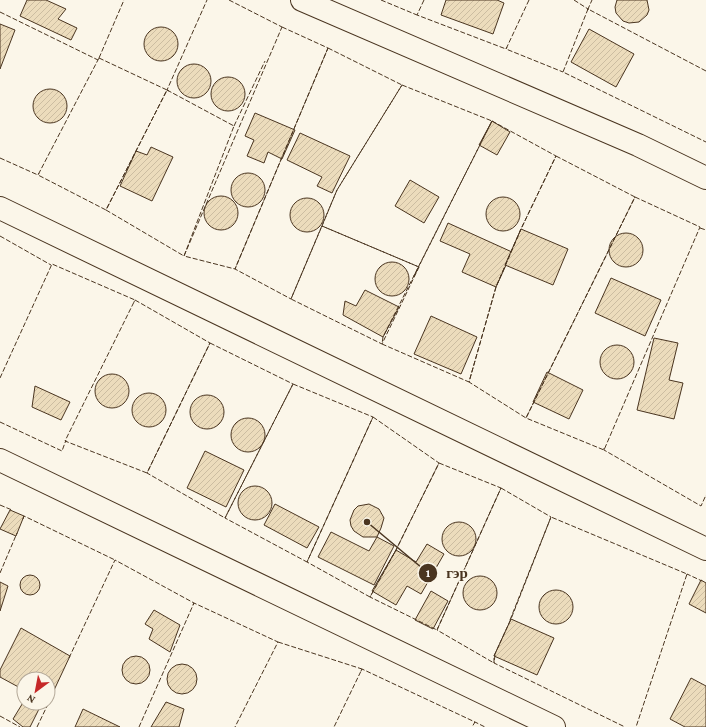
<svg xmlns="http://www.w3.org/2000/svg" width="706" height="727" font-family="'Crimson Pro',serif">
<defs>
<pattern id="building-hatch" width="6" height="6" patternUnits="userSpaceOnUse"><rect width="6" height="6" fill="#ecdcbc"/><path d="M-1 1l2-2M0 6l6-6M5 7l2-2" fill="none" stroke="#ccbda1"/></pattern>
</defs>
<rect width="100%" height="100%" fill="#fbf6e9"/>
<!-- building -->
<g fill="url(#building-hatch)" stroke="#4a3520">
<polygon points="27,0 46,0 66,9 58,19 77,28 71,40 20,16"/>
<polygon points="446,0 497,0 504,3 493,34 441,15"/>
<polygon points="617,0 647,0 649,10 647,15 639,22 629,23 623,21 616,13 615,7"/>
<polygon points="0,24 15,30 0,69"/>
<circle cx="161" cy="44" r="17"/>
<polygon points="589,29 634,54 616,87 571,62"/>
<circle cx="194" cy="81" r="17"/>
<circle cx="228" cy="94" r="17"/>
<circle cx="50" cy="106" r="17"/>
<polygon points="255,113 295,130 282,159 268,152 264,163 247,156 254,140 245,136"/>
<polygon points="492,121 510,132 497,155 479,145"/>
<polygon points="300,133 350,156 332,193 317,186 322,177 287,160"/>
<polygon points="151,147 173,157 152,201 120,186 136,151 147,155"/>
<circle cx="248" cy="190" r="17"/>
<polygon points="410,180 439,197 424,223 395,206"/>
<circle cx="221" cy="213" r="17"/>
<circle cx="503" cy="214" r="17"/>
<circle cx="307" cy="215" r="17"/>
<polygon points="448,223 512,252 496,287 462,272 470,254 440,241"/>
<polygon points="521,229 568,249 553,285 505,265"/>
<circle cx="626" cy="250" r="17"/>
<circle cx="392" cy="279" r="17"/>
<polygon points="611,278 661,300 645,336 595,313"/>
<polygon points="365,290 399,307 383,337 343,315 345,301 356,306"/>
<polygon points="431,316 477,337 461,374 414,354"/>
<polygon points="654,338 678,343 669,380 683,383 674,419 637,410"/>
<circle cx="617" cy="362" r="17"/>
<polygon points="547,372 583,390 569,419 533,402"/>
<circle cx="112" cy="391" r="17"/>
<polygon points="35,386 70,402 61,420 32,407"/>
<circle cx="149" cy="410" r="17"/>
<circle cx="207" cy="412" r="17"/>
<circle cx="248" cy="435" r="17"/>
<polygon points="205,451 244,470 226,507 187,488"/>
<circle cx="255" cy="503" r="17"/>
<polygon points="275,504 319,527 307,548 264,525"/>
<polygon points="369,504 379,509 384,518 381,528 377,537 363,537 354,531 351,526 350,520 354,510 358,506"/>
<polygon points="10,510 24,516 16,536 0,529"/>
<circle cx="459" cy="539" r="17"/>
<polygon points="331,532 369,551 377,537 394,546 374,585 318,557"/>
<polygon points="427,544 444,554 421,594 407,586 396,605 372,591 396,550 416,562"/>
<circle cx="30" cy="585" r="10"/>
<circle cx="480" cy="593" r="17"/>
<polygon points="701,580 706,583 706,613 689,604"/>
<polygon points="0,582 8,586 0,611"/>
<circle cx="556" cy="607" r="17"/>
<polygon points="431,591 448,601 433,629 415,620"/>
<polygon points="154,610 180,625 170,652 149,639 153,629 145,624"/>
<polygon points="511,619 554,638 537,675 494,656"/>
<polygon points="21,628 70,656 48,703 48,679 24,679 24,690 0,677 0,670"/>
<circle cx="136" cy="670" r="14"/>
<circle cx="182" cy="679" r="15"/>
<polygon points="691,678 706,686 706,727 685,727 670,719"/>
<polygon points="24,701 24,703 32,703 40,707 30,727 23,727 13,719"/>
<polygon points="166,702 184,709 179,727 151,727"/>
<polygon points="83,709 120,727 75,727"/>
</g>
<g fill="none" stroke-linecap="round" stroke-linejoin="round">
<!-- minor casing -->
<g stroke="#4a3520" stroke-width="24">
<g id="minor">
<polyline points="302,0 638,145 706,178"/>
<polyline points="0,208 706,549"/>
<polyline points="0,460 554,727"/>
</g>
</g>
<!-- minor -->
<use href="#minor" stroke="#fbf6e9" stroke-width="22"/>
<!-- fence -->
<g stroke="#4a3520" stroke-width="1" stroke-dasharray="5 2" stroke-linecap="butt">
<polyline points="229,0 282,27"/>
<polyline points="381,0 417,15"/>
<polyline points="424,0 417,15 506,49 507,47"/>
<polyline points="529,0 506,49 563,72"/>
<polyline points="574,0 588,9 587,10"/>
<polyline points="589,9 588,9 592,0"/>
<polyline points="0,12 98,60"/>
<polygon points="282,27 328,48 235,269 184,256"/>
<polygon points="328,48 402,85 337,190 291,299 235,269"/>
<polygon points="99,58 167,90 106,210 38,175"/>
<polyline points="99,58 124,0"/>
<polyline points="706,71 588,9 563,72 706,142"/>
<polygon points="402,85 492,121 414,276 419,267 322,226 337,190"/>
<polygon points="167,90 234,126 184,256 106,210"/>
<polyline points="169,91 167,90 207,0"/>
<polygon points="492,121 556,156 521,229 496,287 469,382 382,344 383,337"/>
<polyline points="234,126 265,61"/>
<polygon points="556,156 635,197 526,418 469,382 496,287 521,229"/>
<polyline points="0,158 38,175 39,173"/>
<polygon points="635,197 700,227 604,450 526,418"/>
<polygon points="322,226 419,267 382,344 291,299"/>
<polyline points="700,228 706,230"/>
<polyline points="0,236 51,265"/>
<polygon points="135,300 210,343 147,473 65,441"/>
<polygon points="210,343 293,384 225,518 147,473"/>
<polyline points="0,378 52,264 135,300 134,302"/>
<polygon points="293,384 373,417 307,562 225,518"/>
<polygon points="373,417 439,463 396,550 370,597 307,562"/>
<polyline points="0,422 62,451 66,440"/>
<polyline points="604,448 604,450 701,506 706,495"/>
<polygon points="439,463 501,488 437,630 370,597 396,550"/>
<polygon points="501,488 551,517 511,619 494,656 494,663 437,630"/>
<polyline points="0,505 12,510"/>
<polyline points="23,519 24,516 115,560"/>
<polyline points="0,573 17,533"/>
<polyline points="687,575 687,574 702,581"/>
<polyline points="193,605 194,603 278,642 235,727"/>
<polyline points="510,620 551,517 687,574 636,727"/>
<polyline points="278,642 362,669 334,727"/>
<polyline points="495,655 494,663 625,727"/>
<polyline points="69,658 115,560 194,603 139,727"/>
<polyline points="361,671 362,669 475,722 472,727"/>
<polyline points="0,716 20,727"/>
<polyline points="474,723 475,722 485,727"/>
<polyline points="37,727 49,702"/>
</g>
</g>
<!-- callouts -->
<path fill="none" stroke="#4a3520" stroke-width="1.5" d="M367 522L428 573"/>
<g fill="#4a3520" stroke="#fbf6e9" stroke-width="1.5">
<circle cx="367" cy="522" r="4"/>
<circle cx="428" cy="573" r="10"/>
</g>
<g font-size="12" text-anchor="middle" font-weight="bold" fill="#fff">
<text x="428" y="577">1</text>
</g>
<g font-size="15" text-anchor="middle" font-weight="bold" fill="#4a3520" stroke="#fbf6e9" stroke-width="3" stroke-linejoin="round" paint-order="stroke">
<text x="457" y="578">гэр</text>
</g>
<!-- north arrow -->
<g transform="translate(36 691) rotate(212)"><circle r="19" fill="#fbf6e9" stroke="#b4a999"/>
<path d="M0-3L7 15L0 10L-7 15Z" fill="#c62828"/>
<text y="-6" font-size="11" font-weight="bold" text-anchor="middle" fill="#4a3520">N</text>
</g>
</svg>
